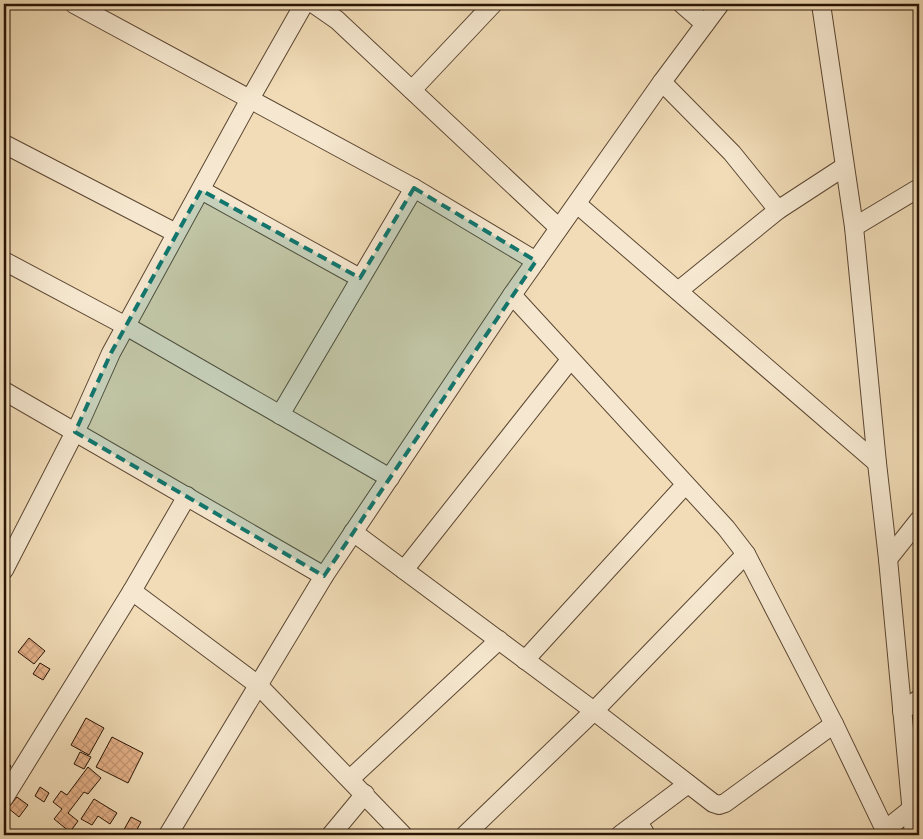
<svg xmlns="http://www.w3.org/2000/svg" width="923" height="839" font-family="'Libre Caslon Text',serif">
<defs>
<pattern id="building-cross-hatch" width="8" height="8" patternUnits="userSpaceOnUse" patternTransform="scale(1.25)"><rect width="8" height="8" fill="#e5b28a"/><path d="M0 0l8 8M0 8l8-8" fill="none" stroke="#c49876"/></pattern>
</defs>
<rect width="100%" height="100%" fill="#f1dcb7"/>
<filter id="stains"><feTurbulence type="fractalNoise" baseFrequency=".004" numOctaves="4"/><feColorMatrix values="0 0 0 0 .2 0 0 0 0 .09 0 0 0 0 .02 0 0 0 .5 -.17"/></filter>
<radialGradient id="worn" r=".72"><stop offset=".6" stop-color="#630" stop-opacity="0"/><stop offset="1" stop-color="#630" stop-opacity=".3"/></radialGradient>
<!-- building -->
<g fill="url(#building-cross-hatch)" stroke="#291405">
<polygon points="29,638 45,651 34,664 18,652"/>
<polygon points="40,663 50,669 43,680 33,674"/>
<polygon points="86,718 104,728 89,755 71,745"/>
<polygon points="112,737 143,753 128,783 96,767"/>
<polygon points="80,752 91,757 84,769 74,764"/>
<polygon points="4,760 11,766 4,775"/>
<polygon points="88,767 101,778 88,794 84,792 68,813 78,821 70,832 54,819 62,809 53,802 61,791 67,795"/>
<polygon points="40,787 49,793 44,802 35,796"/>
<polygon points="17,797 28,805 19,817 8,808"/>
<polygon points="94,799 117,813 110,824 98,816 92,825 81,819"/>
<polygon points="131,817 141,822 134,835 121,835"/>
<polygon points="65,831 73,835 63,835"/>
</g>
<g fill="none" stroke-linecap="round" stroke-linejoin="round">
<!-- minor casing -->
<g stroke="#5b4632" stroke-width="20">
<g id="minor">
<polyline points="74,4 414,188 536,261"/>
<polyline points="314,4 337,20 559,228"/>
<polyline points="682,4 705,24"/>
<polyline points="821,4 854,227 877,463 888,559 914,835"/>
<polyline points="662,82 732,153 778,210"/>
<polyline points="412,90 493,4"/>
<polyline points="4,144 176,233"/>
<polyline points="201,190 360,278"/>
<polyline points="577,204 877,463"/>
<polyline points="854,227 919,188"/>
<polyline points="4,261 126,326 390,478"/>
<polyline points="678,291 778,210 844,167"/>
<polyline points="512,295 726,528 746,554 834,724 885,830 910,810"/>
<polyline points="4,391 324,576"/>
<polyline points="280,415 414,188"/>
<polyline points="353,532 594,711 713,803 719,805 725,803 834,724"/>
<polyline points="888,559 919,520"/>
<polyline points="4,570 81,420 111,353 250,99 304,4"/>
<polyline points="404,570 570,360"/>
<polyline points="132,591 258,685 403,835"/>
<polyline points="525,660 685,485"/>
<polyline points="902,711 919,699"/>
<polyline points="350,779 499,640"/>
<polyline points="4,798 132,591 187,496"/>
<polyline points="638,822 646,835"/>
<polyline points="168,835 324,576 512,295 662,82 720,4"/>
<polyline points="331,835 365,794"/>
<polyline points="465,835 594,711 746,554"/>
<polyline points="620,835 688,784"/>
</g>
</g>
<!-- minor -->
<use href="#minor" stroke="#f6e8d0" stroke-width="18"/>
</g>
<!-- marked area -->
<path fill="#0f766e" fill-opacity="0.2" stroke="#0f766e" stroke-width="4" stroke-dasharray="10 6" stroke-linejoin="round" d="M414,188l122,73 -212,315 -249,-144 36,-79 90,-163 159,88z"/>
<!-- margin -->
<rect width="923" height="839" fill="none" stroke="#f1dcb7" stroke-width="20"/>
<rect x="5" y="5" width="913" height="829" fill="none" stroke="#291405" stroke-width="2.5"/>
<rect x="10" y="10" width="903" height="819" fill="none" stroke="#291405"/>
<rect width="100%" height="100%" filter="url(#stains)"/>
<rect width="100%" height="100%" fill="url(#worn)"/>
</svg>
